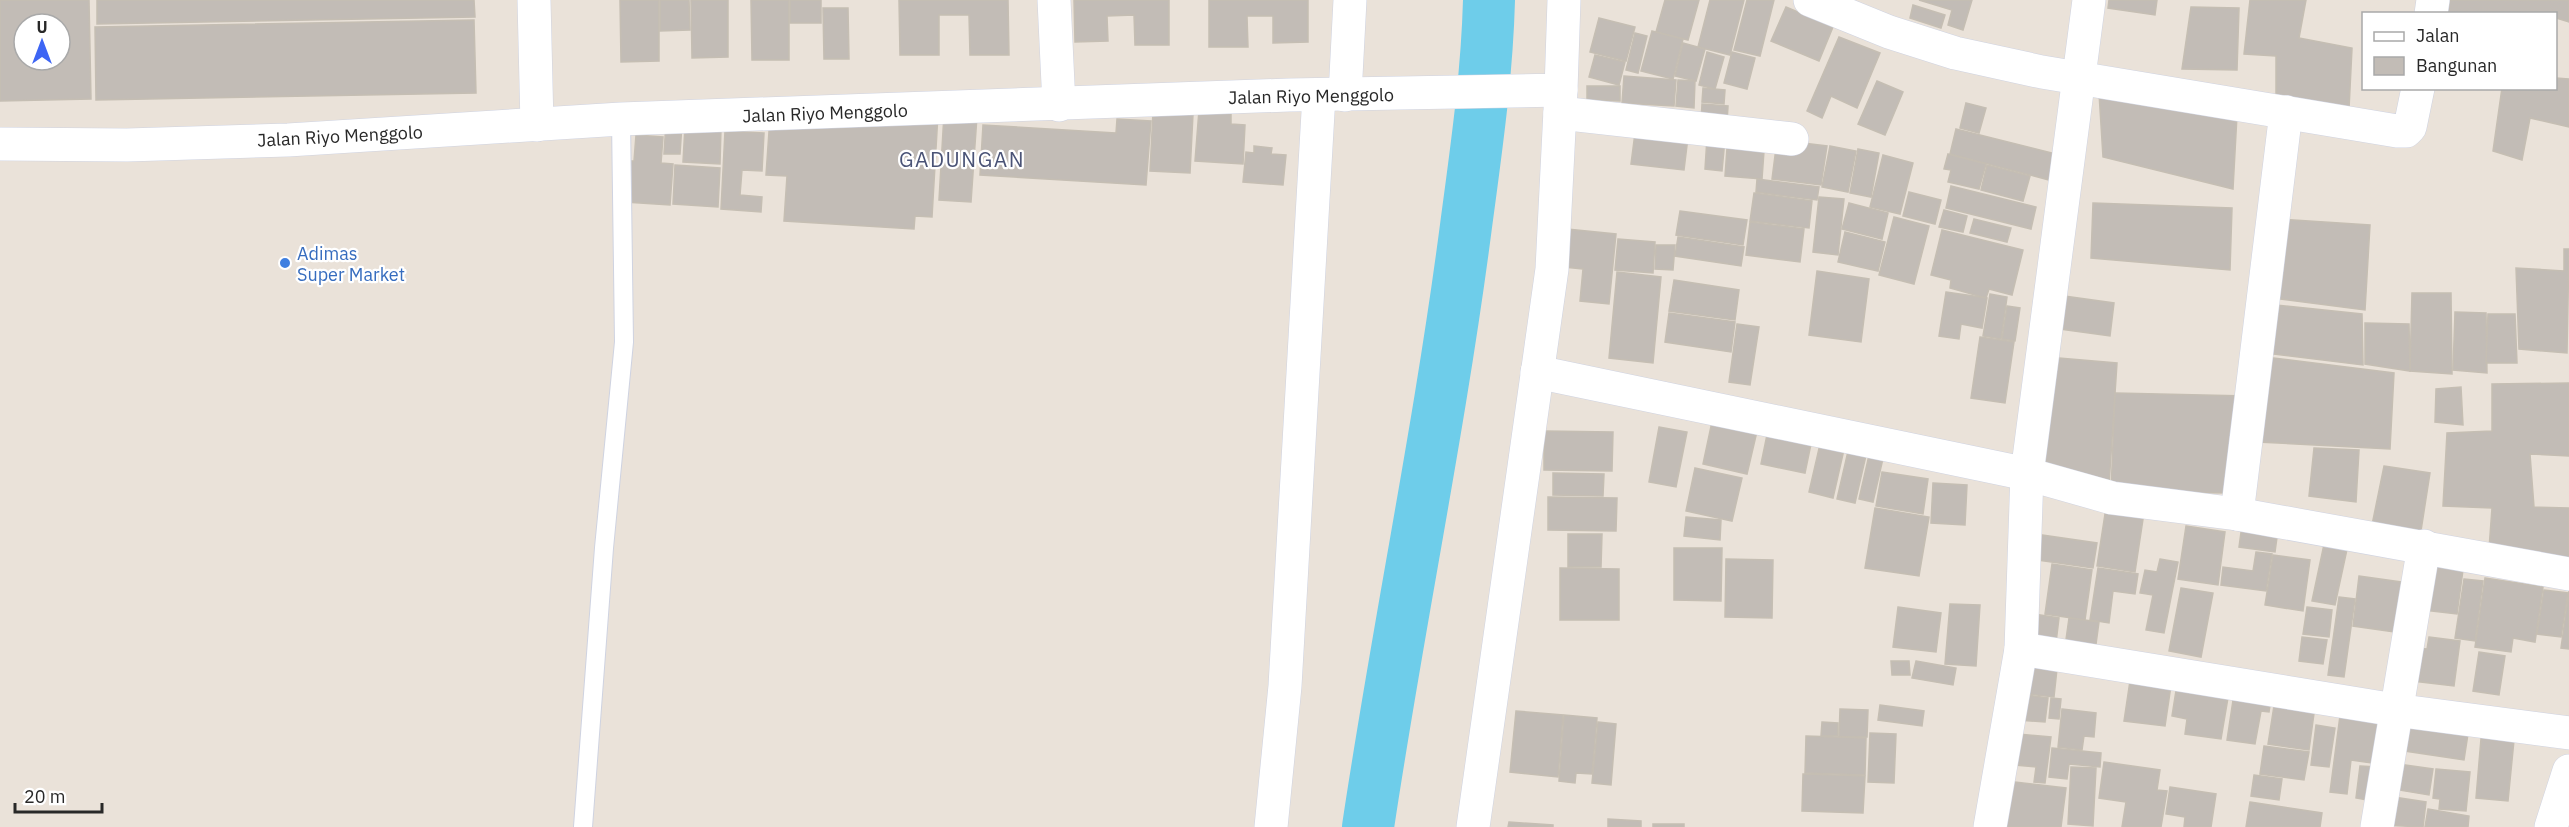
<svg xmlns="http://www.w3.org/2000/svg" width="2569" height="827" font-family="'IBM Plex Sans',sans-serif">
<rect width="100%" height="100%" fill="#eae2d9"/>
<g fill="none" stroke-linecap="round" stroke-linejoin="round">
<!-- river -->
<path stroke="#6ecdea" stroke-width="52" d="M1368,827c30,-201 72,-400 98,-601 10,-75 21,-150 23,-226"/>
</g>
<!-- building -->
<g fill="#c2bcb6" stroke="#c5beb3" stroke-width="1.5" fill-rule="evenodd">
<path d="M0,0h89l2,99 -91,2zM24,24h36v36h-36z"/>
<polygon points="97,0 474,0 475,17 97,24"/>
<polygon points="620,0 659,0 659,61 621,62"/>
<polygon points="660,0 689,0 690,30 660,31"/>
<polygon points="691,0 728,0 728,57 692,58"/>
<polygon points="751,0 789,0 789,60 752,60"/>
<rect x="790" y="0" width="31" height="23"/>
<polygon points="899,0 1008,0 1009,55 970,55 969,15 939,15 939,55 900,55"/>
<polygon points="1074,0 1169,0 1169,45 1135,45 1134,15 1107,16 1108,41 1075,42"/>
<polygon points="1209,0 1308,0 1308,42 1273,43 1273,16 1247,16 1248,47 1209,47"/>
<polygon points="1665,0 1699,0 1688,40 1656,32"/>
<polygon points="1710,0 1744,0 1730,55 1698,47"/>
<polygon points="1747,0 1774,0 1760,56 1734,50"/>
<polygon points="1919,0 1972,0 1963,30 1948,25 1952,10"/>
<polygon points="2109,0 2157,0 2155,15 2108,8"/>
<polygon points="2250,0 2306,0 2299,38 2352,48 2349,109 2276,108 2276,56 2244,54"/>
<polygon points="2450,0 2569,0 2569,22 2556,18 2556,14 2447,14"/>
<polygon points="1913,5 1945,15 1941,28 1910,18"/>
<polygon points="1786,7 1833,27 1819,61 1771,41"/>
<polygon points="2191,7 2239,8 2237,70 2182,69"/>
<polygon points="823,8 848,8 849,59 824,59"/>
<polygon points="1599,18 1635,27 1626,61 1590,52"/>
<polygon points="474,20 476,93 96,100 95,27"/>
<polygon points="1652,31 1683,39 1673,79 1641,71"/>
<polygon points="1635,33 1647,36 1638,73 1626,70"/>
<polygon points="1839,37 1880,53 1857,108 1831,96 1822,118 1807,111"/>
<polygon points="1683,43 1705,49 1696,81 1675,76"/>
<polygon points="1707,52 1724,57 1715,89 1699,85"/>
<polygon points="1732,52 1755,58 1747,89 1724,83"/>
<polygon points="1595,55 1625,62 1619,85 1589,77"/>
<polygon points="1624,76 1676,80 1674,106 1622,103"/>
<polygon points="2556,78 2569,79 2569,127 2530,118 2522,160 2493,151 2502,88 2556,88"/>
<polygon points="1678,80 1695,81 1694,108 1676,106"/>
<polygon points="1877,81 1903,92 1885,135 1858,124"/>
<polygon points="1587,86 1620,86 1620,101 1587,100"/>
<polygon points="1703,88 1725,90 1724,104 1702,102"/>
<polygon points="2099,93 2237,115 2233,189 2103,157"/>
<polygon points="1966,103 1986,108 1979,133 1960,128"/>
<polygon points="1702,104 1728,106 1727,122 1701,121"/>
<polygon points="1199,110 1231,112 1231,124 1245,125 1243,164 1195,161"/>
<polygon points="1153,112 1193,114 1190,173 1150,171"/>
<polygon points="938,114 932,217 915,216 914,229 784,221 787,176 766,175 770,117"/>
<polygon points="944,114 977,116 971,202 939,200"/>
<polygon points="1117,119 1151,121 1146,185 980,175 983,125 1116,133"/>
<polygon points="666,123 682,124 680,154 664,154"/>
<polygon points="685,126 721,128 720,164 683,162"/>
<polygon points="1689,129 1684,170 1631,164 1635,133"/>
<polygon points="1956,129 2056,154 2049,180 1950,154"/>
<polygon points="725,131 764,133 762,171 742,170 740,195 762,197 761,212 721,209"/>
<polygon points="1728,134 1765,137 1762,179 1725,176"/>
<polygon points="636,135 663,137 661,163 673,164 670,205 625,202 627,161 634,161"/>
<polygon points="1707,138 1725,139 1722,171 1705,169"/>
<polygon points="1777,140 1827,146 1821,185 1772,179"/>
<polygon points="1254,146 1272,148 1271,154 1286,155 1283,185 1243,182 1246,152 1254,153"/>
<polygon points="1830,146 1856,151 1848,192 1822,187"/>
<polygon points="1858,149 1879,153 1871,197 1850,193"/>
<polygon points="1948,154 1986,164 1979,189 1948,182 1951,170 1944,169"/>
<polygon points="1883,155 1913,163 1900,214 1870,207"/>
<polygon points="675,165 720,168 718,207 673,204"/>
<polygon points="1987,165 2030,176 2023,201 1981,190"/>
<polygon points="1757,179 1819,187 1817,200 1756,192"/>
<polygon points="1951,186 2036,207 2031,229 1946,208"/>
<polygon points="1909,192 1941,200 1935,224 1903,216"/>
<polygon points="1754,193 1812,201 1809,228 1750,221"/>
<polygon points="1819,197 1844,199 1838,255 1813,252"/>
<polygon points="1849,203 1888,213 1882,239 1842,229"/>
<polygon points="2093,203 2232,208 2230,270 2091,258"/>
<polygon points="1944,210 1967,216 1963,232 1939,227"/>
<polygon points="1680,211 1747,220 1743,245 1676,235"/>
<polygon points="1894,217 1929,226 1914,284 1879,275"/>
<polygon points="1974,219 2011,228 2007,242 1970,233"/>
<polygon points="2277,219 2370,225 2365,310 2273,298"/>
<polygon points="1750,222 1804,229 1800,262 1746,255"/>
<polygon points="1567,229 1616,234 1609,304 1580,301 1583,269 1564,267"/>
<polygon points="1942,230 2023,250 2012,295 1989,289 1986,298 1950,288 1951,280 1931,275"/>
<polygon points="1845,232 1885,242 1878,271 1838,262"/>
<polygon points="1678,237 1744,247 1741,266 1675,256"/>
<polygon points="1618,239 1655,242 1653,273 1615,270"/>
<polygon points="1656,245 1675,245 1673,270 1655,269"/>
<polygon points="2564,249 2569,249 2567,353 2519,349 2516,268 2564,271"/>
<polygon points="1817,271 1869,279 1861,342 1809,335"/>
<polygon points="1617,272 1661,277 1653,363 1609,358"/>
<polygon points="1674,280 1739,290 1735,320 1669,311"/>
<polygon points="1946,292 1987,298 1982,328 1961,324 1959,339 1939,336"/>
<polygon points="2412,293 2451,293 2452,374 2410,371"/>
<polygon points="1990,294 2007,297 2001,339 1983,336"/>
<polygon points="2057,295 2114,303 2110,336 2053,328"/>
<polygon points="2266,304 2362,314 2363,365 2266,353"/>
<polygon points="2007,306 2020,308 2015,341 2002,339"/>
<polygon points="2455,312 2486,313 2487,373 2453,370"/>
<polygon points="1669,313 1735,322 1731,352 1665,342"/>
<polygon points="2488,314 2515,314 2517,363 2486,363"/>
<polygon points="2365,323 2409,324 2410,371 2365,364"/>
<polygon points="1737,324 1759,327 1750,385 1729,382"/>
<polygon points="1980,337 2014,342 2005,403 1971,398"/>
<polygon points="2047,357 2117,363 2109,485 2032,472"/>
<polygon points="2265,357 2394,373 2390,449 2258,442"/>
<polygon points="2569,383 2569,456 2530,454 2534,507 2569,508 2569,560 2489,549 2492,508 2443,506 2447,433 2492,431 2492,384"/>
<polygon points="2461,387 2463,425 2435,422 2436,389"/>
<polygon points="2115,393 2247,396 2238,493 2111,492"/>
<polygon points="1713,417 1758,427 1747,474 1703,464"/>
<polygon points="1659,427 1687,432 1676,487 1649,482"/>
<polygon points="1768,430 1812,439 1805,473 1761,464"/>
<polygon points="1544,431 1613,432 1612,471 1544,470"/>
<polygon points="1821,440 1845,445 1833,498 1809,492"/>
<polygon points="1849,447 1867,451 1855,503 1837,499"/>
<polygon points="2314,448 2359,450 2356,502 2309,496"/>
<polygon points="1870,451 1884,454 1873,502 1859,499"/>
<polygon points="2384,466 2430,473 2420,537 2372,525"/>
<polygon points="1695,468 1742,478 1732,521 1686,511"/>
<polygon points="1882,472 1928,479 1923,514 1876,506"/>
<polygon points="1553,473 1604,474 1603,496 1553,495"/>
<polygon points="1933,483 1967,485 1965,525 1931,523"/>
<polygon points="1548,497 1617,498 1616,531 1548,530"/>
<polygon points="2107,501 2145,506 2135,572 2097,566"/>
<polygon points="1875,508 1929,517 1919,576 1865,568"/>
<polygon points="1686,517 1721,520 1720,540 1684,536"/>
<polygon points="2242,525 2278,530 2275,552 2239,547"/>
<polygon points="2186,526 2225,532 2218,585 2178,579"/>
<polygon points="2028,533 2097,543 2093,568 2024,558"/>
<polygon points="1568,534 1602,534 1601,567 1568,567"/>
<polygon points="2326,535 2349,540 2335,605 2312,601"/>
<polygon points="1674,548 1722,548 1721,601 1674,600"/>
<polygon points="2256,552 2272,554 2266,591 2221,585 2223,567 2253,571"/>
<polygon points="2273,555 2310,560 2303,611 2265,605"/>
<polygon points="1726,559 1773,560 1772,618 1725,617"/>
<polygon points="2160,559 2178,562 2164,633 2146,630 2153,595 2140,593 2145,570 2157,572"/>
<polygon points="2052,564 2092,570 2085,620 2045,614"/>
<polygon points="2420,565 2463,570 2457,614 2415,609"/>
<polygon points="1560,568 1619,569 1619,620 1560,620"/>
<polygon points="2098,568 2138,574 2135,594 2113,591 2109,623 2090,620"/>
<polygon points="2359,576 2401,582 2394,632 2353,626"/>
<polygon points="2485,578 2543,587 2535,642 2513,638 2511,652 2475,647"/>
<polygon points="2464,579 2483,581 2475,641 2455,638"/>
<polygon points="2181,588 2213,593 2201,657 2169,651"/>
<polygon points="2544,590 2568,593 2561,637 2537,634"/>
<polygon points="2569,591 2569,649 2561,648"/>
<polygon points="2339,597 2355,599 2344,677 2328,675"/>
<polygon points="1950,604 1980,605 1976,666 1945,664"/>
<polygon points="1898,607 1941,613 1936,652 1893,647"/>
<polygon points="2307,607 2332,610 2329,637 2303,634"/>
<polygon points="2034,614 2059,618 2055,651 2030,648"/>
<polygon points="2069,618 2099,622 2094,659 2064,654"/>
<polygon points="2302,637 2327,640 2323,664 2299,661"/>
<polygon points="2429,637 2460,641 2454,686 2404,680 2408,647 2427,649"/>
<polygon points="2479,652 2505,656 2499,695 2473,691"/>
<polygon points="1891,661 1909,661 1910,675 1892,675"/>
<polygon points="1916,661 1956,668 1953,685 1912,678"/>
<polygon points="2024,665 2057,669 2054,697 2020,693"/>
<polygon points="2131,674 2172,679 2165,726 2124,721"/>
<polygon points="2178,678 2230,686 2221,739 2185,734 2187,719 2172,716"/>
<polygon points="2235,687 2272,693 2269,712 2261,711 2255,744 2227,740"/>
<polygon points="2276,693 2316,699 2309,750 2268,744"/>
<polygon points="2020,694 2048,698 2045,722 2018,720"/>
<polygon points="2051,698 2061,699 2059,719 2049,718"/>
<polygon points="1880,705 1924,711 1922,726 1878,720"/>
<polygon points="2341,708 2384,713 2379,764 2351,760 2347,794 2330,792"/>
<polygon points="1840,709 1868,710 1867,737 1839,737"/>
<polygon points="2062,709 2096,713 2094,737 2084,736 2082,750 2058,747"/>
<polygon points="1516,711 1563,715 1558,777 1510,772"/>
<polygon points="1564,715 1597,718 1592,774 1576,773 1575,783 1559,781"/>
<polygon points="1598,722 1616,724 1611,785 1592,783"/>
<polygon points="1822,722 1838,723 1838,736 1821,736"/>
<polygon points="2316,725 2335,728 2329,767 2311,765"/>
<polygon points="2409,725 2468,734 2464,760 2405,751"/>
<polygon points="2482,727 2515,730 2508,801 2476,798"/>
<polygon points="1870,733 1896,734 1894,783 1868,782"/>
<polygon points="2018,734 2051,737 2045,783 2034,782 2036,767 2015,765"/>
<polygon points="1806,736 1866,738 1865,775 1805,773"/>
<polygon points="2264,746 2309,752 2304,780 2260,774"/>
<polygon points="2052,748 2101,753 2100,767 2069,764 2067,779 2049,777"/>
<polygon points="2104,762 2160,770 2157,790 2167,791 2161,827 2122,827 2126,802 2099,798"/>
<polygon points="2391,763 2433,769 2429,795 2387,788"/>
<polygon points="2360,766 2377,767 2373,801 2356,798"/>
<polygon points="2071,767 2096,768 2093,826 2068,824"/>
<polygon points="2436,769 2470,772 2466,811 2439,809 2440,799 2433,798"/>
<polygon points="1803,774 1865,776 1863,813 1802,811"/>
<polygon points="2254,775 2282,779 2279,800 2251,796"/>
<polygon points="2006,781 2066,788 2061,827 2001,827"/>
<polygon points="2170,787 2216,794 2211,827 2184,827 2185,817 2166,814"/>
<polygon points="2387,796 2426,802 2423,827 2383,825"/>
<polygon points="2250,802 2322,813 2320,827 2246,827"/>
<polygon points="2428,809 2469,816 2468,827 2425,827"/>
<polygon points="1608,819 1641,821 1641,827 1608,827"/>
<polygon points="1509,822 1553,825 1553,827 1508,827"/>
<rect x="1653" y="824" width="31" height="3"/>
</g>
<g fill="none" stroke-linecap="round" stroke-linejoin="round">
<!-- lane casing -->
<g stroke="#cfd3e1" stroke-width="20">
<polyline id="lane" points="583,827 604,548 624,342 621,119"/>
</g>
<!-- street casing -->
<g stroke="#cfd3e1" stroke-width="34">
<g id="street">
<polyline points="534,0 537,125"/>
<polyline points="1054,0 1059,105"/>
<polyline points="1810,0 1889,32 1955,53 2042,72 2397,131 2406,131 2410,127 2418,88"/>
<polyline points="2431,14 2433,0"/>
<polyline points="1345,95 1350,0"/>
<polyline points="1560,113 1792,139"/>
<polyline points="1537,372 2027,474 2112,498 2237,514 2569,574"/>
<polyline points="2237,514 2286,112"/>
<polyline points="2021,649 2395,710 2569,733"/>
<polyline points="1271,827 1285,686 1319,95"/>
<polyline points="1473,827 1552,269 1561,90"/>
<polyline points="1990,827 2021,649 2027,474 2089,0"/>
<polyline points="2377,827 2424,546"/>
<polyline points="2551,827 2569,771"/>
</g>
</g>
<!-- secondary casing -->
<g stroke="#cfd3e1" stroke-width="34">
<polyline id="secondary" points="0,144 127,145 288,140 621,119 1289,95 1561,90 1564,0"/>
</g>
<!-- lane -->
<use href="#lane" stroke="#fff" stroke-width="18"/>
<!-- street -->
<use href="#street" stroke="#fff" stroke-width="33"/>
<!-- secondary -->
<use href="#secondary" stroke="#fff" stroke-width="33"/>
</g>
<!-- markers -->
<circle fill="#3f7fe0" stroke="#fff" stroke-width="2" cx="285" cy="263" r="6"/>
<g text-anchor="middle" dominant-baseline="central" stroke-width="4.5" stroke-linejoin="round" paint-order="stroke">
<!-- street labels -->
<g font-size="18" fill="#282828" stroke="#fff">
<text transform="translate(1311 96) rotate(-1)">Jalan Riyo Menggolo</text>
<text transform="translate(825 113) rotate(-2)">Jalan Riyo Menggolo</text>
<text transform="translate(340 136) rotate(-3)">Jalan Riyo Menggolo</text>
</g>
<!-- shop labels -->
<g font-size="18" fill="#366cbe" stroke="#fff" text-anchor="start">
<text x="297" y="253">Adimas<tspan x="297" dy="21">Super Market</tspan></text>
</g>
<!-- quarter labels -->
<g font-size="21" letter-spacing="1.5" fill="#4a5376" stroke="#fff">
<text x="962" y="159">GADUNGAN</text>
</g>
</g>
<!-- legend -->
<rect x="2362" y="12" width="195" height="78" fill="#ffffff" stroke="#a9a9a9" stroke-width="1.5"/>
<rect x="2374" y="32" width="30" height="9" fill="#ffffff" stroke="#a9a9a9" stroke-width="1.5"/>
<text x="2416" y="42" font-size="18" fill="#282828">Jalan</text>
<rect x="2374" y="57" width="30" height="18" fill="#c2bcb6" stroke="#a9a9a9" stroke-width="1.5"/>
<text x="2416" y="72" font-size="18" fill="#282828">Bangunan</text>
<!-- north arrow -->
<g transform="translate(42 42)"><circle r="28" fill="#ffffff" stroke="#a9a9a9" stroke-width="1.5"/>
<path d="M0-4.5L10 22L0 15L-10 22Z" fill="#3d65f4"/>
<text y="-9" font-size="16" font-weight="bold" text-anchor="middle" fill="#282828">U</text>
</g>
<!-- scale -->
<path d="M15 803v9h87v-9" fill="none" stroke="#282828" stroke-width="3"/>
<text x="24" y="803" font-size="18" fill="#282828" stroke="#ffffff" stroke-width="4.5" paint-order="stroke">20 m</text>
</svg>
